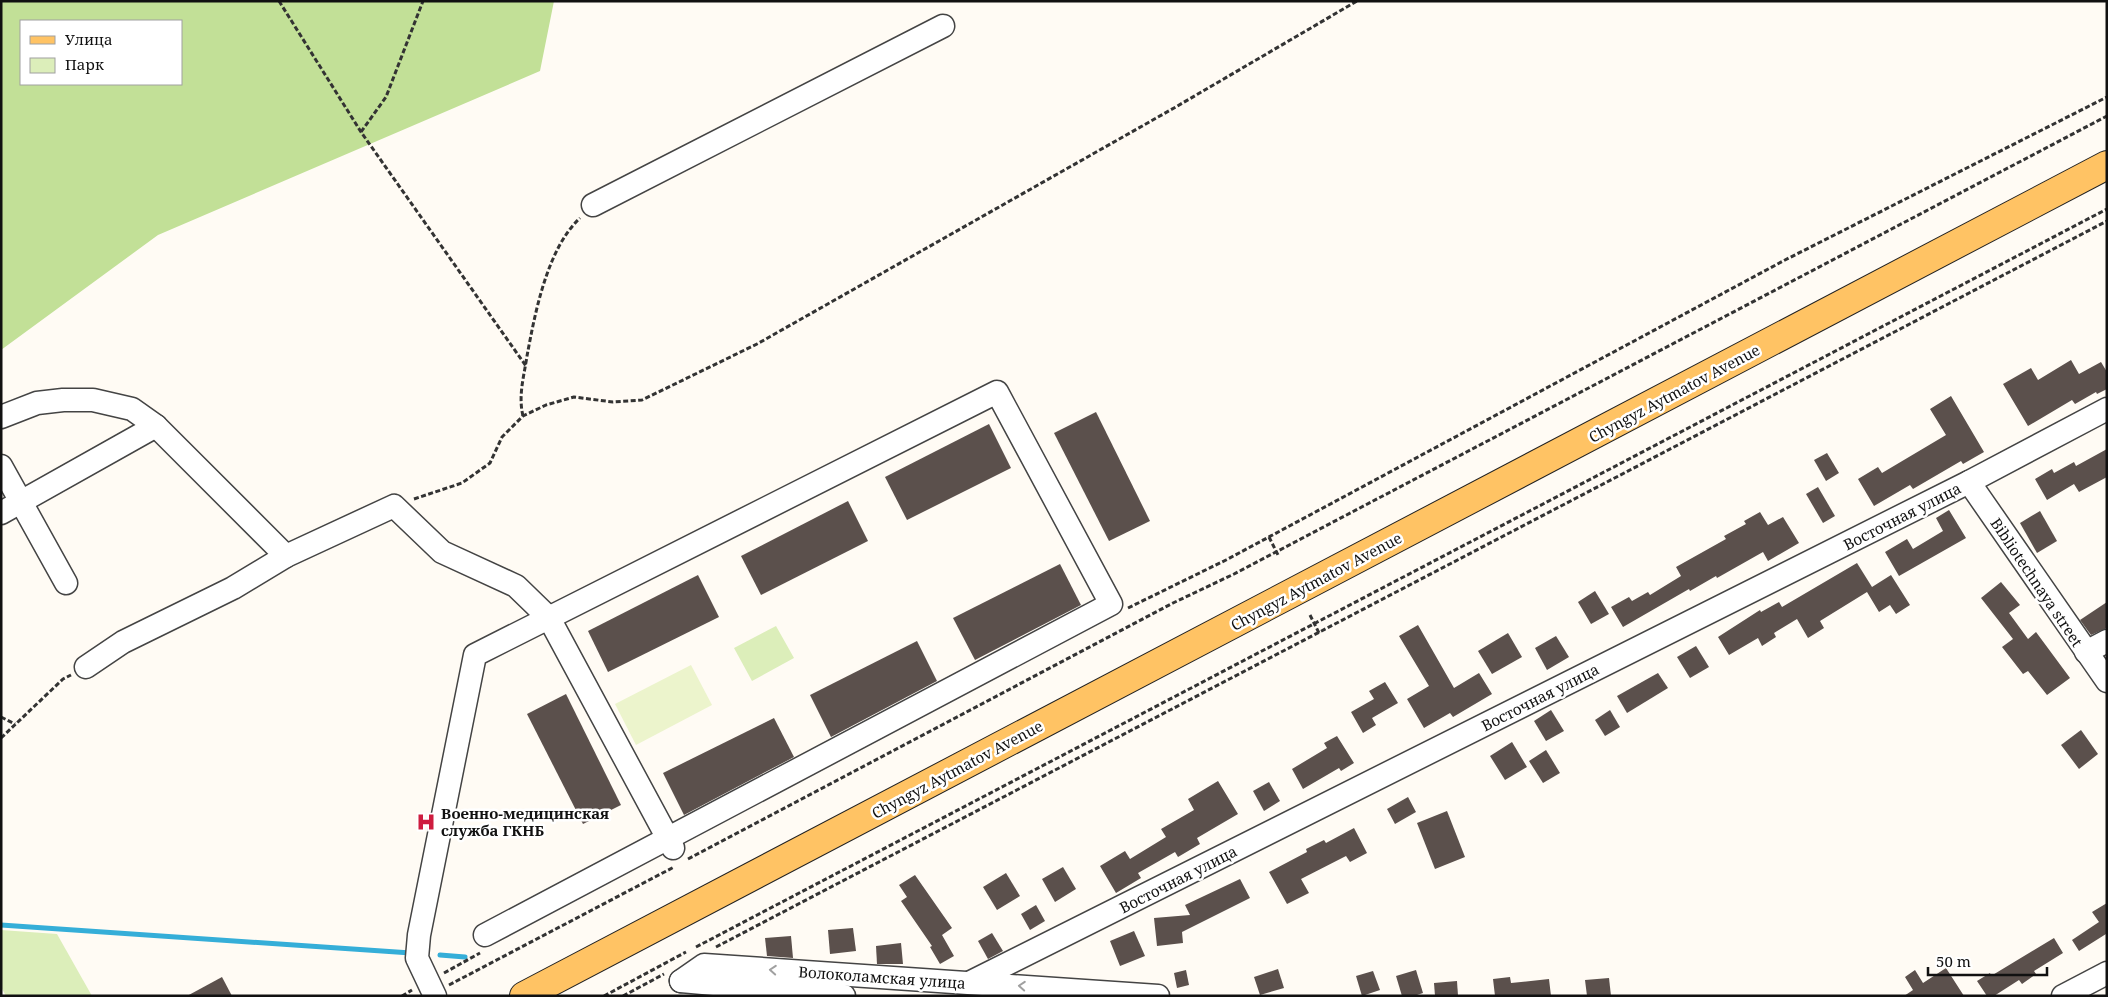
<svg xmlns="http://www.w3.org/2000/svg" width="2108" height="997" font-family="'Noto Serif',serif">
<rect width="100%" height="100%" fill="#fffbf4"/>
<!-- green -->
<g fill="#dceeba">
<polygon points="776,626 794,658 752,681 734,648"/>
<polygon points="1,930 57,934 92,996 6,996 1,987"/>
</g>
<!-- forest -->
<path fill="#c2e097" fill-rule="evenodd" d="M1,1h553l-14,70 -382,164 -157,115zM21,21h160v63h-160z"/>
<!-- pitch -->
<polygon fill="#ecf4cc" points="691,665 712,705 636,745 615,704"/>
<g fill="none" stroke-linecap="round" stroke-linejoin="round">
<!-- stream -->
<g stroke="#35aed8" stroke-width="5">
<polyline points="1,925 411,953"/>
<polyline points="440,955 465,957"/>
</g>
</g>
<!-- building -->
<g fill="#5b504c">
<polygon points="2071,360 2079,374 2101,362 2107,372 2107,389 2097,394 2096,392 2075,404 2072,400 2028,426 2003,384 2031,368 2038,380"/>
<polygon points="1951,396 1984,452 1963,464 1961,461 1913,489 1910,485 1874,506 1858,479 1878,467 1882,473 1946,435 1930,409"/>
<polygon points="1096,412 1150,521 1109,541 1054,433"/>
<polygon points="989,424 1011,468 907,520 885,477"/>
<polygon points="2107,449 2107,477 2079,492 2074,484 2047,500 2035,479 2052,469 2054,473 2074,462 2076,466"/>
<polygon points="1827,453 1839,473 1826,481 1814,460"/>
<polygon points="1818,487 1835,516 1823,523 1806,494"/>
<polygon points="848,501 868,541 761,595 741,556"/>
<polygon points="1949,510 1966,538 1899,576 1885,552 1907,539 1913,549 1943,531 1936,518"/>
<polygon points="2040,511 2057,541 2037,553 2020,523"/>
<polygon points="1760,512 1768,525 1783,517 1799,543 1768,561 1763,552 1717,578 1716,576 1690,591 1689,589 1623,627 1611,607 1629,597 1632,601 1648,592 1650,595 1681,576 1676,567 1726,539 1724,536 1746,524 1744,521"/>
<polygon points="1857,563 1872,587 1891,575 1910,605 1896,614 1890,605 1879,612 1867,592 1820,621 1824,628 1808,638 1797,619 1774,633 1776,637 1762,646 1758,638 1729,655 1718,637 1760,610 1761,612 1779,602 1782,607"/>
<polygon points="1060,564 1081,605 975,660 953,618"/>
<polygon points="698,575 719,617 608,672 588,631"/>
<polygon points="2001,582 2020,605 2009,613 2028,639 2036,632 2070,678 2047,695 2028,671 2023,674 2002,647 2013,639 1981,598"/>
<polygon points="1595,591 1609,614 1591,624 1578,602"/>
<polygon points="2107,602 2107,628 2091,635 2080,620"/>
<polygon points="1418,625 1454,688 1479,673 1492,694 1453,717 1450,713 1424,728 1407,699 1429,686 1399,636"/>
<polygon points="1508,633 1522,657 1492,674 1478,651"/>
<polygon points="1556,636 1569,657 1547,670 1535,648"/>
<polygon points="917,641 937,681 831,737 810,695"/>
<polygon points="1696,646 1709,667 1690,678 1677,657"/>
<polygon points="1658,673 1668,688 1627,713 1617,696"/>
<polygon points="1385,682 1398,703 1372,718 1376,725 1363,733 1351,712 1374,699 1369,691"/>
<polygon points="566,694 621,805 583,824 527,714"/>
<polygon points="1551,710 1564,731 1546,741 1534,721"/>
<polygon points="1610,710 1620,727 1605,736 1595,720"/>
<polygon points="774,718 794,757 684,815 663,773"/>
<polygon points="2081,730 2098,754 2079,769 2061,745"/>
<polygon points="1337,736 1354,763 1341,771 1339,768 1303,789 1292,769 1327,748 1324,743"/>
<polygon points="1512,742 1527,767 1505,780 1490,756"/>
<polygon points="1546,750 1560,773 1543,783 1529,761"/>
<polygon points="1218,781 1238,814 1197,838 1200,844 1178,857 1175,852 1138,873 1141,878 1116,893 1100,866 1125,851 1130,859 1166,837 1161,829 1194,810 1188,799"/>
<polygon points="1269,782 1280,801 1264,811 1253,791"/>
<polygon points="1408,797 1416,812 1395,824 1387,809"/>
<polygon points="1447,811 1465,857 1435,869 1417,823"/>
<polygon points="1354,828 1367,853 1350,862 1346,856 1301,879 1309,893 1287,904 1269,872 1307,852 1306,849 1324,840 1326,843"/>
<polygon points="1063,867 1076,889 1055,902 1042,879"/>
<polygon points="1006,873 1020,896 997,910 983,887"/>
<polygon points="915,875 952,928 942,935 954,956 940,964 930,947 932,946 901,901 907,897 899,885"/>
<polygon points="1240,879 1250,898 1182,932 1183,943 1157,946 1154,918 1190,915 1185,905"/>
<polygon points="2107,903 2107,935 2106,934 2079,951 2072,940 2099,922 2092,912"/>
<polygon points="1036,905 1045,921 1030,930 1021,914"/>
<polygon points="853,928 856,951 830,954 828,930"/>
<polygon points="1134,931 1145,956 1120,966 1110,941"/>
<polygon points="992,933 1003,951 988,959 978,941"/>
<polygon points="791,936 793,958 767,956 765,938"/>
<polygon points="2054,938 2063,953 2034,971 2036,974 2022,984 2019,980 1994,996 1987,996 1977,981 1990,973 1991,976"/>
<polygon points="901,943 903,964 877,964 876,946"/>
<polygon points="1946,968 1964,996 1904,996 1913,990 1905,977 1915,970 1923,983"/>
<polygon points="1278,969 1284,988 1260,995 1254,977"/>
<polygon points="1186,970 1189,985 1177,988 1174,973"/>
<polygon points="1416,970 1423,993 1414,996 1402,996 1396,976"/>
<polygon points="1373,971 1380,990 1362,996 1356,976"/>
<polygon points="222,977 232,996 187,996"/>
<polygon points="1510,977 1511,983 1549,979 1551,996 1495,996 1493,979"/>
<polygon points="1609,978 1611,996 1587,996 1585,980"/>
<polygon points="1457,981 1458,996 1435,996 1434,983"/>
</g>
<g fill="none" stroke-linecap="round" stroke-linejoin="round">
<!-- minor casing -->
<g stroke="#444" stroke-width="25">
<g id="minor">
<polyline points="593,205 943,26"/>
<polyline points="1,417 37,403 63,400 93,400 132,409 156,426 286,556"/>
<polyline points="1,466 66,583"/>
<polyline points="1969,482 2107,681"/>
<polyline points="1,513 156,426"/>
<polyline points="2086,652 2107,641"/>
<polyline points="86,667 123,642 233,588 286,556 394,506 442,552 516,586 549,618 673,848"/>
<polyline points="681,981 704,965 1158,996"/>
<polyline points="681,981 844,996"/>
<polyline points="971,982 1969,482 2107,409"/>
<polyline points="435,996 417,958 419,935 475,655 997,392 1111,604 485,935"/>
<polyline points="2063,996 2107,973"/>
</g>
</g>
<!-- major casing -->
<g stroke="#222" stroke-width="30">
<polyline id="major" points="524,996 2107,165"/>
</g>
<!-- path -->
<g stroke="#333" stroke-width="3" stroke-dasharray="5 2.5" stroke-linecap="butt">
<polyline points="279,1 361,132 526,366"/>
<polyline points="361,132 386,97 423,1"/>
<path d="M523,416c-5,-20 1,-40 4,-60 8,-43 20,-107 53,-138"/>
<polyline points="414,499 462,483 490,463 502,437 523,416 546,405 574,397 613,402 642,400 757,344 1174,108 1357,1"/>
<polyline points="1269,537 1279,557"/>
<polyline points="1128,608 1226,560 1785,260 2107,97"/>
<polyline points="1310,615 1319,633"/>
<polyline points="1,717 15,724"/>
<polyline points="1,738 63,679 71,675"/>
<polyline points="688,859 1173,603 1234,574 2107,116"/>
<polyline points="696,947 2107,209"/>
<polyline points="716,947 2107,221"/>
<polyline points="444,973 480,953"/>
<polyline points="449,985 674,867"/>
<polyline points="402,996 412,990"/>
<polyline points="604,996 686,952"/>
<polyline points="623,996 664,974"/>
</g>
<!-- minor -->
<use href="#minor" stroke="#fff" stroke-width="22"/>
<!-- major -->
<use href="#major" stroke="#ffc364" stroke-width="28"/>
</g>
<!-- one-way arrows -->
<defs><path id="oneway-chevron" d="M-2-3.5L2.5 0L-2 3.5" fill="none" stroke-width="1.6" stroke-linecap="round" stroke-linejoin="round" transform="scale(1.25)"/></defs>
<g stroke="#a0a0a0">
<use href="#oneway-chevron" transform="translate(773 970) rotate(-176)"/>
<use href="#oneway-chevron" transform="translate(1022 986) rotate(-176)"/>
</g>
<!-- icons -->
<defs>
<g id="hospital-bare" transform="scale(1.5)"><path d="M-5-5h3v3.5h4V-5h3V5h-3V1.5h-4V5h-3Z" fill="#ce1c3e" stroke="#fff" stroke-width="2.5" paint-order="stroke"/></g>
</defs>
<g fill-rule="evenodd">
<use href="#hospital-bare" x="426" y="822"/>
</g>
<g text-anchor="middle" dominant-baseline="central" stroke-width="5" stroke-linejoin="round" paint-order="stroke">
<!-- street labels -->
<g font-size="15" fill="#111" stroke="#fff">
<text transform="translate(1674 393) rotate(-28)">Chyngyz Aytmatov Avenue</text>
<text transform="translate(1902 516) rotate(-27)">Восточная улица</text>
<text transform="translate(1316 581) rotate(-28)">Chyngyz Aytmatov Avenue</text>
<text transform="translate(2037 582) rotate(56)">Bibliotechnaya street</text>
<text transform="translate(1540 697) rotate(-27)">Восточная улица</text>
<text transform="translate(957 769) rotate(-28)">Chyngyz Aytmatov Avenue</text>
<text transform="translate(1178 879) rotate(-27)">Восточная улица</text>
<text transform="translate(882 977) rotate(4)">Волоколамская улица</text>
</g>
<!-- poi labels -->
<g font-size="15" font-weight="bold" fill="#111" stroke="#fff" text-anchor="start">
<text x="441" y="813">Военно-медицинская<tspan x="441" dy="17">служба ГКНБ</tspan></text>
</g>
</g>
<!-- border -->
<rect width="2108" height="997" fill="none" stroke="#111111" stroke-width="5"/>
<!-- legend -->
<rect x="20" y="20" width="162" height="65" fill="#ffffff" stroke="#a0a0a0"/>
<rect x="30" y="36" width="25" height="8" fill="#ffc364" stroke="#a0a0a0"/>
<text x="65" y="45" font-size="15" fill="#111111">Улица</text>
<rect x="30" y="58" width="25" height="15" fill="#dceeba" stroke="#a0a0a0"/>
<text x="65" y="70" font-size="15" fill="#111111">Парк</text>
<!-- scale -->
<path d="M1928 967v8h119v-8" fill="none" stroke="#111111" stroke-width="2.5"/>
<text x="1936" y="967" font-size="15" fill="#111111" stroke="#ffffff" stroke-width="4" paint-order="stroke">50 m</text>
</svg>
